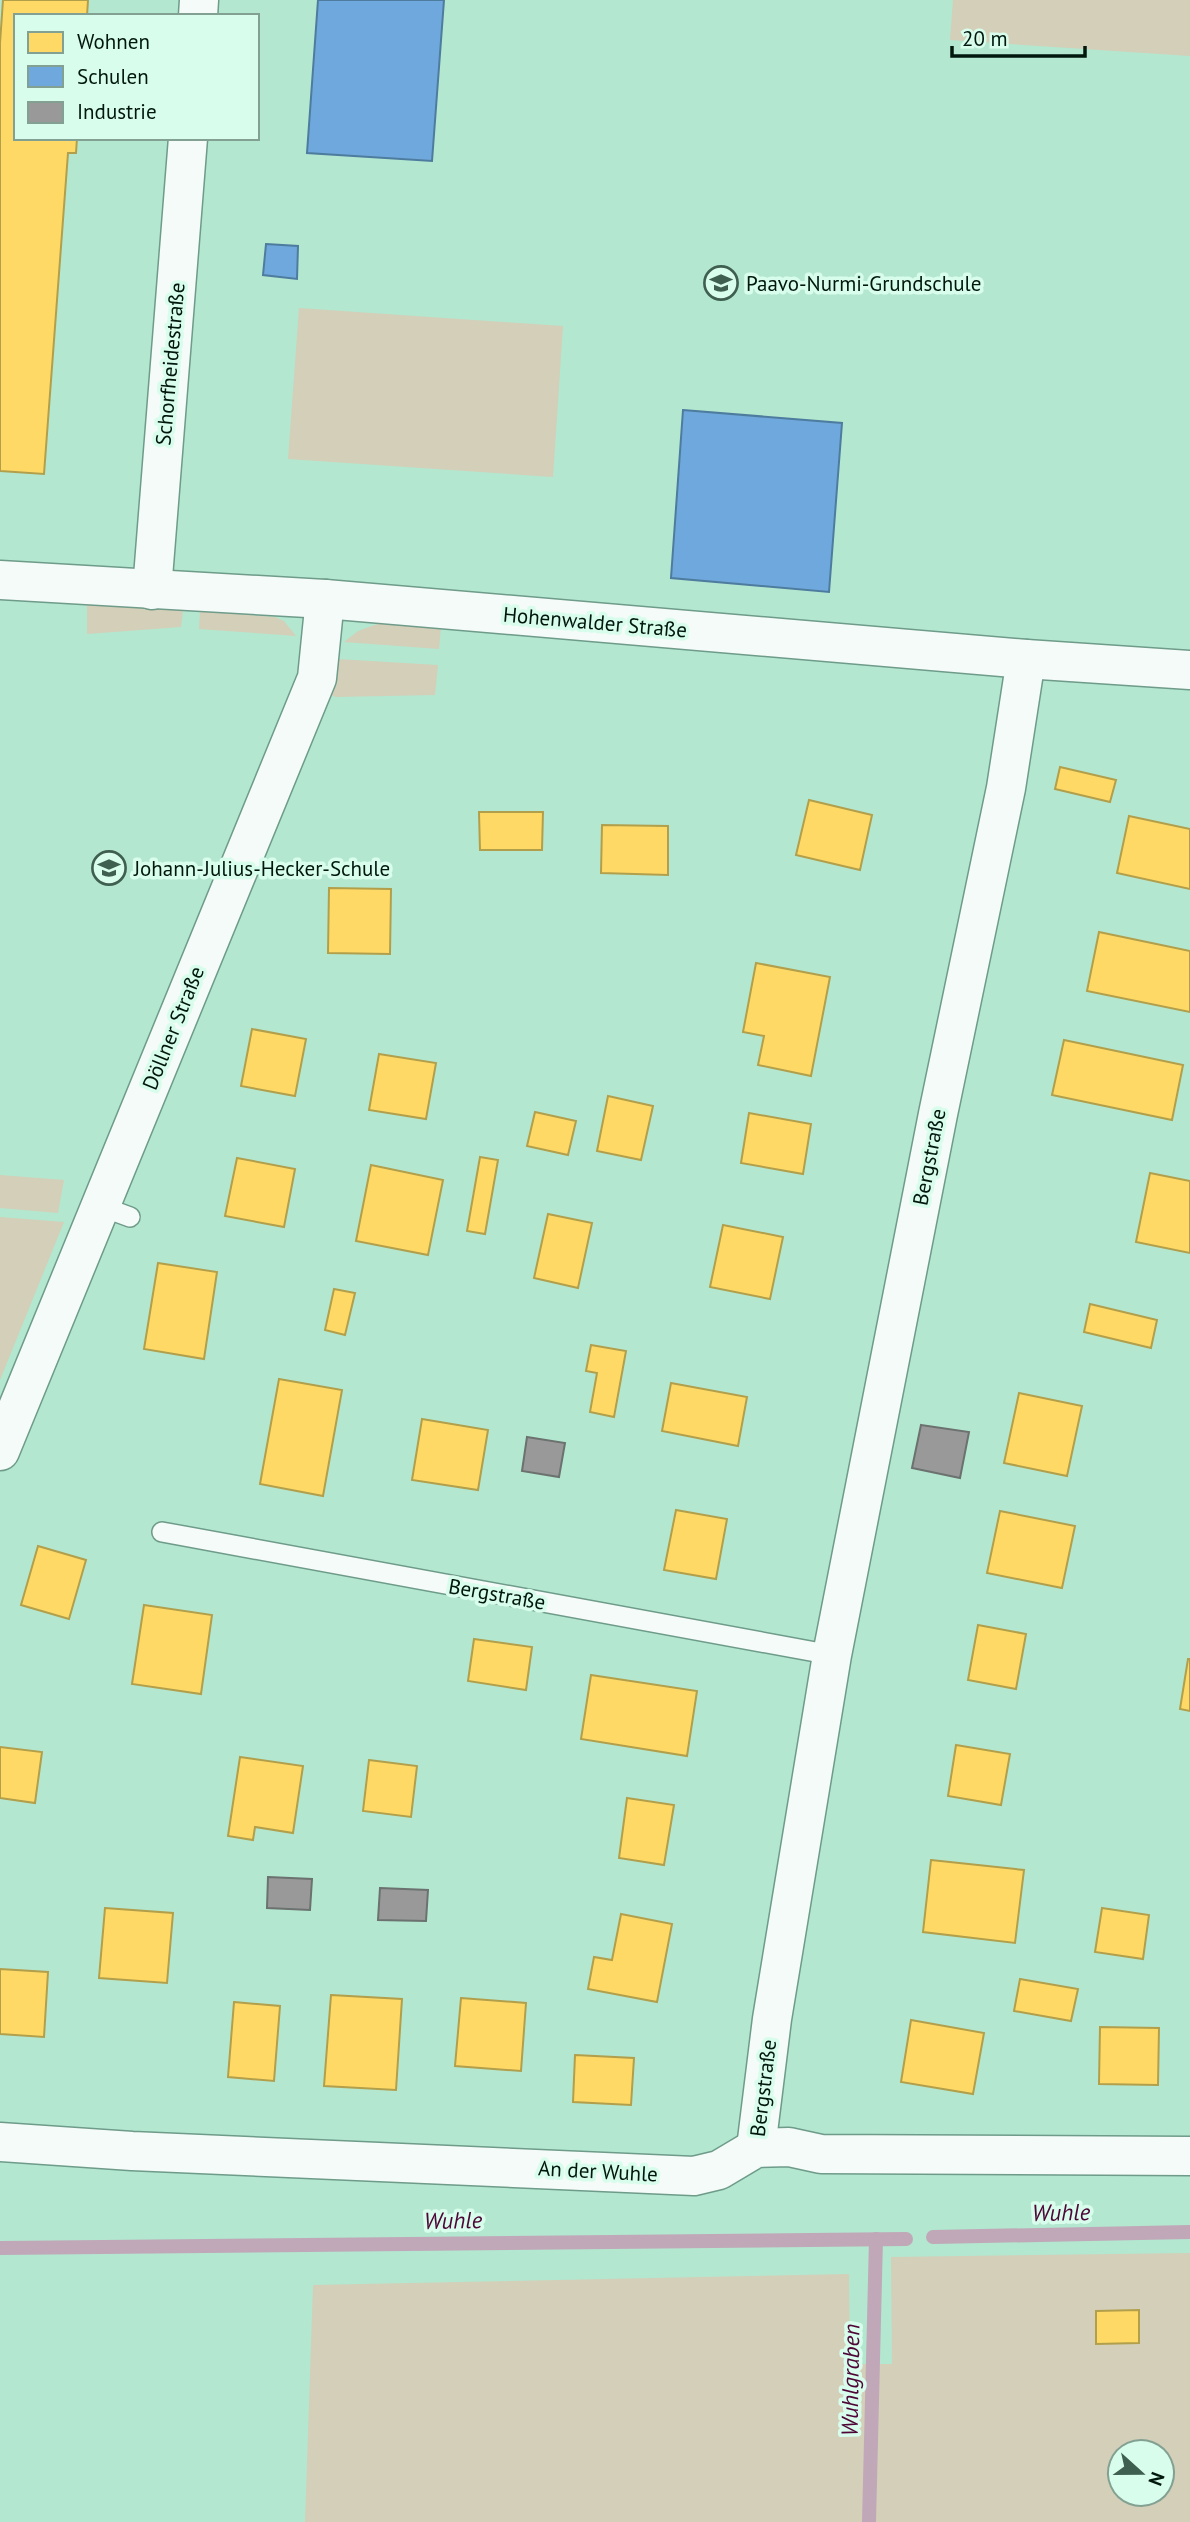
<svg xmlns="http://www.w3.org/2000/svg" width="1190" height="2522" font-family="'PT Sans',sans-serif">
<rect width="100%" height="100%" fill="#b3e7d0"/>
<!-- green -->
<g fill="#d4cfb8" fill-rule="evenodd">
<polygon points="953,0 1190,0 1190,56 950,40"/>
<polygon points="299,308 563,326 553,477 288,459"/>
<polygon points="87,603 183,610 181,627 87,634"/>
<polygon points="200,611 275,617 284,621 296,636 199,629"/>
<polygon points="383,622 441,627 439,649 344,642 358,631"/>
<polygon points="337,659 438,665 435,695 336,697 325,693"/>
<polygon points="0,1175 64,1180 58,1213 0,1208"/>
<polygon points="0,1217 64,1222 0,1380"/>
<path d="M1190,2253v269h-885l8,-237 536,-11 1,90h42l-1,-107zM1120,2452h42v42h-42z"/>
</g>
<!-- homes -->
<g fill="#ffd966" stroke="#b29f4b" stroke-width="2">
<polygon points="3,0 88,0 87,16 16,16 16,138 77,138 76,153 68,153 44,474 0,471 0,43"/>
<polygon points="1060,767 1116,780 1110,802 1055,789"/>
<polygon points="809,800 872,815 860,870 796,855"/>
<polygon points="479,812 543,812 542,850 480,850"/>
<polygon points="1129,816 1190,829 1190,889 1117,873"/>
<polygon points="602,825 668,826 668,875 601,873"/>
<polygon points="329,888 391,889 390,954 328,953"/>
<polygon points="1099,932 1190,951 1190,1012 1087,991"/>
<polygon points="756,963 830,977 811,1076 758,1065 764,1036 743,1032"/>
<polygon points="252,1029 306,1039 295,1096 241,1086"/>
<polygon points="1064,1040 1183,1065 1172,1120 1052,1095"/>
<polygon points="379,1054 436,1063 426,1119 369,1110"/>
<polygon points="608,1096 653,1106 641,1160 597,1151"/>
<polygon points="535,1112 576,1121 568,1155 527,1146"/>
<polygon points="749,1113 811,1124 803,1174 741,1163"/>
<polygon points="480,1157 498,1160 485,1234 467,1231"/>
<polygon points="237,1158 295,1169 284,1227 225,1216"/>
<polygon points="371,1165 443,1180 428,1255 356,1241"/>
<polygon points="1150,1173 1190,1181 1190,1253 1136,1242"/>
<polygon points="548,1214 592,1223 578,1288 534,1278"/>
<polygon points="723,1225 783,1237 770,1299 710,1287"/>
<polygon points="158,1263 217,1272 204,1359 144,1349"/>
<polygon points="334,1289 355,1293 345,1335 325,1330"/>
<polygon points="1090,1304 1157,1320 1151,1348 1084,1332"/>
<polygon points="591,1345 626,1351 614,1417 590,1412 597,1373 586,1371"/>
<polygon points="279,1379 342,1390 323,1496 260,1484"/>
<polygon points="671,1383 747,1397 738,1446 662,1431"/>
<polygon points="1019,1393 1082,1406 1067,1476 1004,1463"/>
<polygon points="422,1419 488,1430 478,1490 412,1480"/>
<polygon points="676,1510 727,1519 716,1579 664,1570"/>
<polygon points="1000,1511 1075,1526 1062,1588 987,1573"/>
<polygon points="38,1546 86,1560 69,1619 21,1605"/>
<polygon points="144,1605 212,1615 201,1694 132,1684"/>
<polygon points="978,1625 1026,1634 1016,1689 968,1680"/>
<polygon points="474,1639 532,1647 526,1690 468,1681"/>
<polygon points="1188,1659 1190,1659 1190,1711 1180,1709"/>
<polygon points="591,1675 697,1691 687,1756 581,1739"/>
<polygon points="956,1745 1010,1754 1001,1805 948,1796"/>
<polygon points="0,1747 42,1752 35,1803 0,1798"/>
<polygon points="240,1757 303,1766 293,1833 255,1827 253,1840 228,1836"/>
<polygon points="369,1760 417,1766 411,1817 363,1811"/>
<polygon points="627,1798 674,1805 664,1865 619,1858"/>
<polygon points="931,1860 1024,1870 1015,1943 923,1932"/>
<polygon points="105,1908 173,1913 167,1983 99,1978"/>
<polygon points="1102,1908 1149,1915 1143,1959 1095,1952"/>
<polygon points="621,1914 672,1924 657,2002 588,1989 594,1957 612,1960"/>
<polygon points="0,1969 48,1972 44,2037 0,2034"/>
<polygon points="1020,1979 1078,1989 1071,2021 1014,2011"/>
<polygon points="331,1995 402,1999 396,2090 324,2086"/>
<polygon points="461,1998 526,2003 521,2071 455,2066"/>
<polygon points="234,2002 280,2006 274,2081 228,2077"/>
<polygon points="911,2020 984,2033 973,2094 901,2082"/>
<polygon points="1100,2027 1159,2028 1158,2085 1099,2084"/>
<polygon points="575,2055 634,2058 631,2105 573,2102"/>
<polygon points="1139,2310 1139,2343 1096,2344 1096,2311"/>
</g>
<!-- schools -->
<g fill="#6fa8dc" stroke="#4e7c9e" stroke-width="2">
<polygon points="318,0 444,0 432,161 307,153"/>
<polygon points="266,244 298,246 297,279 263,275"/>
<polygon points="683,410 842,423 829,592 671,578"/>
</g>
<!-- industry -->
<g fill="#999" stroke="#6b726f" stroke-width="2">
<polygon points="921,1425 969,1432 960,1478 912,1468"/>
<polygon points="527,1437 565,1443 559,1477 522,1471"/>
<polygon points="268,1877 312,1879 310,1910 267,1908"/>
<polygon points="380,1888 428,1890 426,1921 378,1920"/>
</g>
<g fill="none" stroke-linecap="round" stroke-linejoin="round">
<!-- stream -->
<g stroke="#c0a8b8" stroke-width="14">
<polyline points="933,2237 1190,2232"/>
<polyline points="0,2248 906,2239"/>
<polyline points="869,2522 876,2239"/>
</g>
<!-- lane casing -->
<g stroke="#6e9b8a" stroke-width="22">
<g id="lane">
<polyline points="100,1206 130,1217"/>
<polyline points="162,1532 832,1655"/>
</g>
</g>
<!-- street casing -->
<g stroke="#6e9b8a" stroke-width="41">
<g id="street">
<polyline points="198,16 199,0"/>
<polyline points="0,580 325,599 1026,659 1190,670"/>
<polyline points="152,590 188,138"/>
<polyline points="0,1451 317,678 325,599"/>
<polyline points="0,2142 132,2151 694,2176 719,2170 756,2148 789,2147 821,2154 1190,2156"/>
<polyline points="756,2148 772,2019 832,1655 938,1114 1006,788 1026,659"/>
</g>
</g>
<!-- lane -->
<use href="#lane" stroke="#f4fbf8" stroke-width="19"/>
<!-- street -->
<use href="#street" stroke="#f4fbf8" stroke-width="38"/>
</g>
<!-- icons -->
<defs>
<g id="school-ring" transform="scale(1.75)"><circle r="9.5" fill="#d9fdec" stroke="#3f6051" stroke-width="1.5"/><path d="M0-5L7-2L0 1L-7-2ZM-4 1L0 2.5L4 1V4Q0 6-4 4Z" fill="#3f6051"/></g>
</defs>
<g fill-rule="evenodd">
<use href="#school-ring" x="721" y="283"/>
<use href="#school-ring" x="109" y="868"/>
</g>
<g text-anchor="middle" dominant-baseline="central" stroke-width="7" stroke-linejoin="round" paint-order="stroke">
<!-- poi labels -->
<g font-size="21" fill="#00170d" stroke="#d9fdec" text-anchor="start">
<text x="746" y="283">Paavo-Nurmi-Grundschule</text>
<text x="134" y="868">Johann-Julius-Hecker-Schule</text>
</g>
<!-- street labels -->
<g font-size="21" fill="#00170d" stroke="#d9fdec">
<text transform="translate(170 364) rotate(-85)">Schorfheidestraße</text>
<text transform="translate(595 622) rotate(5)">Hohenwalder Straße</text>
<text transform="translate(173 1028) rotate(-68)">Döllner Straße</text>
<text transform="translate(929 1157) rotate(-79)">Bergstraße</text>
<text transform="translate(497 1594) rotate(10)">Bergstraße</text>
<text transform="translate(763 2088) rotate(-83)">Bergstraße</text>
<text transform="translate(598 2171) rotate(3)">An der Wuhle</text>
</g>
<!-- water labels -->
<g font-size="23" font-style="italic" fill="#4d0636" stroke="#d9fdec">
<text transform="translate(1061 2212) rotate(-1)">Wuhle</text>
<text transform="translate(453 2220) rotate(-1)">Wuhle</text>
<text transform="translate(850 2380) rotate(-89)">Wuhlgraben</text>
</g>
</g>
<!-- legend -->
<rect x="14" y="14" width="245" height="126" fill="#d9fdec" stroke="#82a193" stroke-width="2"/>
<rect x="28" y="32" width="35" height="21" fill="#ffd966" stroke="#82a193" stroke-width="2"/>
<text x="77" y="49" font-size="21" fill="#00170d">Wohnen</text>
<rect x="28" y="66" width="35" height="21" fill="#6fa8dc" stroke="#82a193" stroke-width="2"/>
<text x="77" y="84" font-size="21" fill="#00170d">Schulen</text>
<rect x="28" y="102" width="35" height="21" fill="#999999" stroke="#82a193" stroke-width="2"/>
<text x="77" y="119" font-size="21" fill="#00170d">Industrie</text>
<!-- north arrow -->
<g transform="translate(1141 2473) rotate(111)"><circle r="33" fill="#d9fdec" stroke="#82a193" stroke-width="2"/>
<path d="M0-5L12 26L0 18L-12 26Z" fill="#3f6051"/>
<text y="-10" font-size="19" font-weight="bold" text-anchor="middle" fill="#00170d">N</text>
</g>
<!-- scale -->
<path d="M952 46v10h133v-10" fill="none" stroke="#00170d" stroke-width="3.5"/>
<text x="962" y="46" font-size="21" fill="#00170d" stroke="#d9fdec" stroke-width="5" paint-order="stroke">20 m</text>
</svg>
